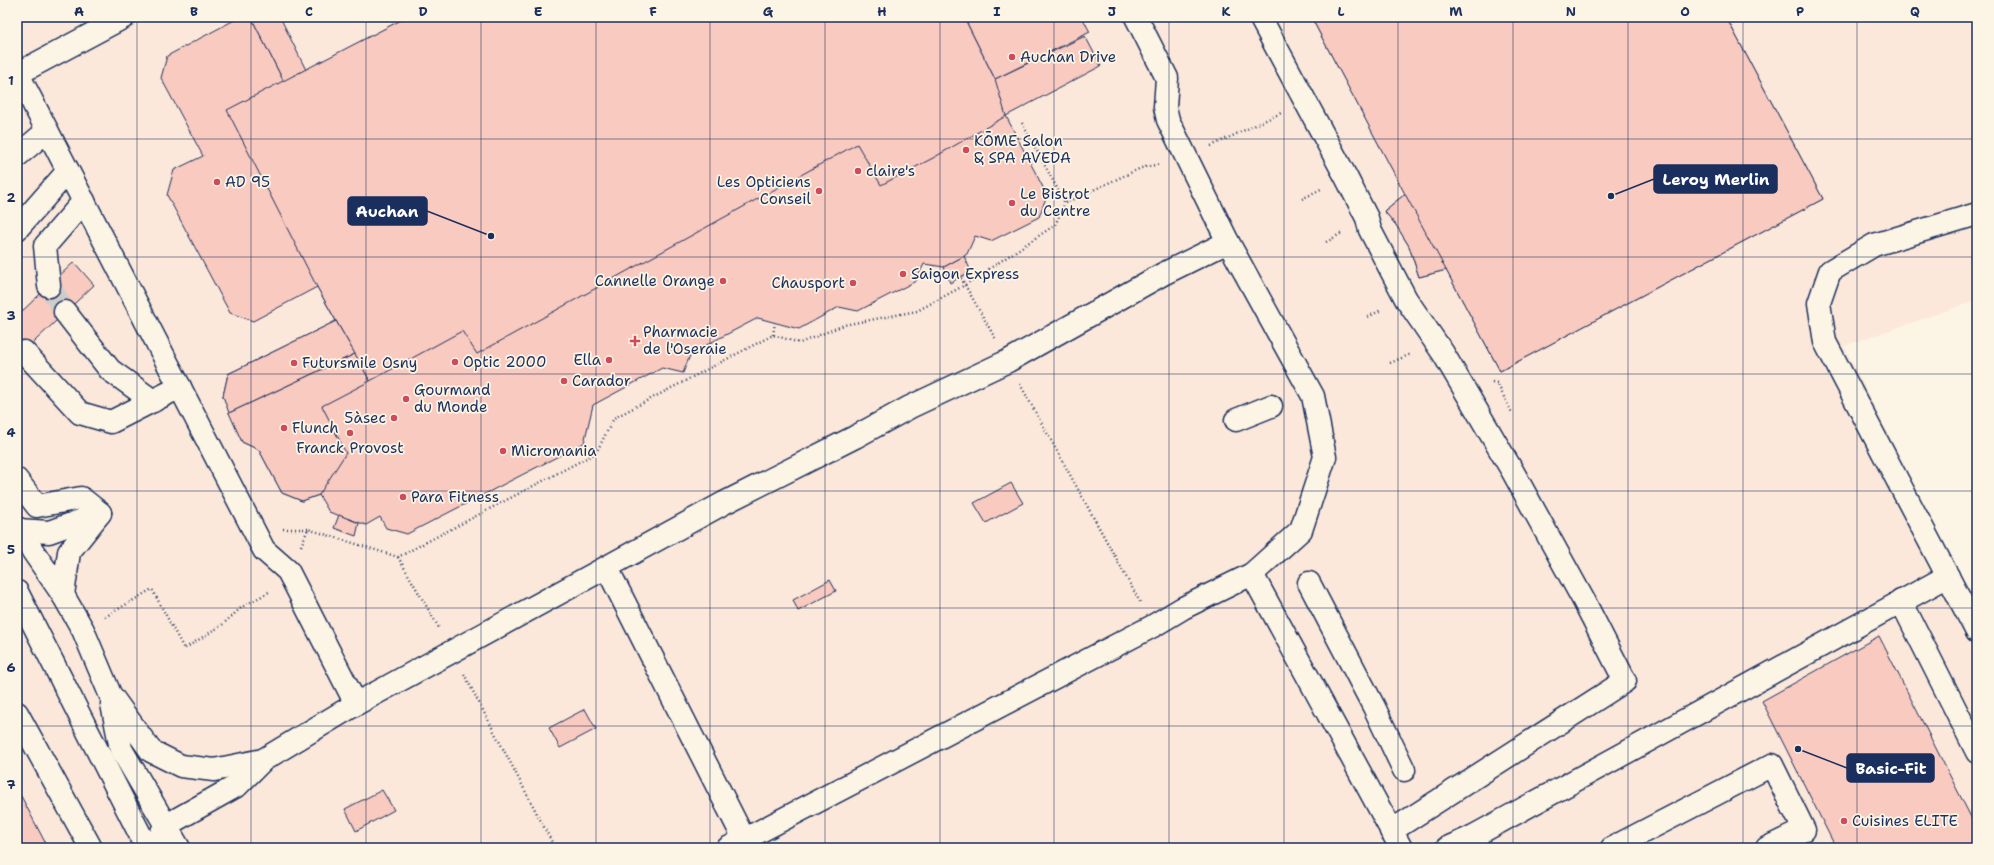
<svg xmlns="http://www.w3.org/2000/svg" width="1994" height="865" font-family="'Shantell Sans',sans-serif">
<rect width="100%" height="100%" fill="#fcf5e5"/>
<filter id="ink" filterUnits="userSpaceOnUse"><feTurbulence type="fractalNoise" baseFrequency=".025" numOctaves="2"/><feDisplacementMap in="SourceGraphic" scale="8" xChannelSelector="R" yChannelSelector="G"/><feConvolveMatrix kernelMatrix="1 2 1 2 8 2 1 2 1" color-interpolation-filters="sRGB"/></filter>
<g filter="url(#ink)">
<!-- built -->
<polygon fill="#fbe8da" points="17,17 1977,17 1977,300 1844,346 1977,609 1977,848 17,848"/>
<!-- building -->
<g fill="#f9cac0" stroke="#1b2f5e">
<polygon points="240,17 251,17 284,82 407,17 964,17 995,79 1085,36 1101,66 1006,116 1047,195 1039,217 991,241 975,236 967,254 964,256 944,267 924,264 916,281 858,311 839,307 799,329 758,318 691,353 683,373 662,368 593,405 584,443 407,534 386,528 380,517 366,525 329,512 319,495 302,501 282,493 259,450 242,442 223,396 228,374 336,321 317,287 253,321 230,313 167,195 174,170 203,156 161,78 167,56"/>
<polygon points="251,17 280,17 306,70 284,82"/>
<polygon points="407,17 964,17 995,79 1006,116 933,158 881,185 857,144 477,354 462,331 370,381 317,287 227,110"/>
<polygon points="964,17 1082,17 1090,32 995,79"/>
<polygon points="1311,17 1726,17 1823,199 1500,371"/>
<polygon points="1311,17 1726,17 1823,199 1500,371 1446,270 1419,277 1409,246 1396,225 1384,211 1405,194"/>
<polygon points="1405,194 1446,270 1419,277 1409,246 1396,225 1384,211"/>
<polygon points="964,256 971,271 950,283 944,267"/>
<polygon points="74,262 94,285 17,358 17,316"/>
<polygon points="336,321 355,354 229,413 223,396 228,374"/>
<polygon points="355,354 370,381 322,406 346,453 319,495 302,501 282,493 259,450 242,442 229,413"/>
<polygon points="1011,483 1023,503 986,523 974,503"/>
<polygon points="339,515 359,523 356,536 334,528"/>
<polygon points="830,580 836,591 798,611 793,600"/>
<polygon points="1879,636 1977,829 1977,848 1836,848 1762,701"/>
<polygon points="585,709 596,729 560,748 549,728"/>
<polygon points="382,790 394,810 356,831 345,809"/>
<polygon points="21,796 48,848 17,848 17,798"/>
</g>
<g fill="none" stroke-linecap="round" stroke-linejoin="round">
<!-- minor-tunnel -->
<polyline stroke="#cfcdca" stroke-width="22" stroke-dasharray="22 11" stroke-linecap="butt" points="49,286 65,312"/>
<!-- minor casing -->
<g stroke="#1b2f5e" stroke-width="25">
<g id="minor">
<polyline points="1260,17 1346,177 1367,218 1370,230 1406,299 1443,353 1513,472 1584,601 1625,681 1391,831"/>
<polyline points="17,74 124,17"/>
<polyline points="18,74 264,550 288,571 356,704"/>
<polyline points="17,156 47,131"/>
<polyline points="1977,214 1874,245 1830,271 1819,303 1825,342 1977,632"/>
<polyline points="17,229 68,171"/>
<polyline points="49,286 45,246 84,201"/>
<polyline points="65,312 110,370 153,401"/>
<polyline points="24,352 80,413 111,422 180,387"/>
<polyline points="1236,420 1271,406"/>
<polyline points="17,480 37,506 81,498 100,513"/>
<polyline points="17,528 63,595 83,630 110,694 151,751 181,766 214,770 263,760 356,704 724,503 855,437 910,407 1008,361 1163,274 1228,242"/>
<polyline points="18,530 49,532 99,514"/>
<polyline points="607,568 744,839"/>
<polyline points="1252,574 1401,848"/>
<polyline points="1309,583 1374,707 1404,770"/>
<polyline points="17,592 147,848"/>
<polyline points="63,595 69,552 100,513"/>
<polyline points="1901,601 1977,752"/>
<polyline points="112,704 121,749 179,848"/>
<polyline points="17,713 91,848"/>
<polyline points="1472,837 1948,576"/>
<polyline points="159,838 165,826 238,785 263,760"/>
<polyline points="728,848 1153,626 1183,608 1252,574 1301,530 1325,457 1313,396 1228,242 1168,120 1165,107 1167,78 1136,17"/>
<polyline points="1447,848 1472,837 1478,848"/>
<polyline points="1612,848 1772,765 1804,830 1767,848"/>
</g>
</g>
<!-- path -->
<g stroke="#1b2f5e" stroke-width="2.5" stroke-dasharray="1 3" stroke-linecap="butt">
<polyline points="1022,123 1065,203"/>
<polyline points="1211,146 1281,113"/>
<polyline points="1302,199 1321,189"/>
<polyline points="1326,242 1342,233"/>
<polyline points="961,278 995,338"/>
<polyline points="1368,317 1381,310"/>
<polyline points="773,335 775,323"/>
<polyline points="1390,363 1411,354"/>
<polyline points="1492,382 1497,383 1512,413"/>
<polyline points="1020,384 1140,602"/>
<polyline points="283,529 308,529"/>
<polyline points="301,546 308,529 398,557 596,453 614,418 773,335 800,343 844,325 917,311 965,285 1055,225 1065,203 1141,168 1160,164"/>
<polyline points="398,557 439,628"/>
<polyline points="105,617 152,589 184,649 222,625 242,607 269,592"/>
<polyline points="464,674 555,848"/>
</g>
<!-- minor -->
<use href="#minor" stroke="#fcf5e5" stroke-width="22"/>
</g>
</g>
<!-- grid -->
<path fill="none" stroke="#1b2f5e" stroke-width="1" stroke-opacity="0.55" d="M137,17v831M251,17v831M366,17v831M481,17v831M596,17v831M710,17v831M825,17v831M940,17v831M1054,17v831M1169,17v831M1284,17v831M1398,17v831M1513,17v831M1628,17v831M1743,17v831M1857,17v831M17,139h1960M17,257h1960M17,374h1960M17,491h1960M17,608h1960M17,726h1960"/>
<!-- markers -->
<g fill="#d1495b" stroke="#fcf5e5" stroke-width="1.5">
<circle cx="1012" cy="57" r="4"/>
<circle cx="966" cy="150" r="4"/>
<circle cx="858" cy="171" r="4"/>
<circle cx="217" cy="182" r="4"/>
<circle cx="819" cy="191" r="4"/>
<circle cx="1012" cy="203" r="4"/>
<circle cx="903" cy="274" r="4"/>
<circle cx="723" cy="281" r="4"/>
<circle cx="853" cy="283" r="4"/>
<path d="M633 335h4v4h4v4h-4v4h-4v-4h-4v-4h4z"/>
<circle cx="609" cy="360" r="4"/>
<circle cx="455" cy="362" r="4"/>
<circle cx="294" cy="363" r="4"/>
<circle cx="564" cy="381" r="4"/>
<circle cx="406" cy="399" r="4"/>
<circle cx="394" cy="418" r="4"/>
<circle cx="284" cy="428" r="4"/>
<circle cx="350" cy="433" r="4"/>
<circle cx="503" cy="451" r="4"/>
<circle cx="403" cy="497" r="4"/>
<circle cx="1844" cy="821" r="4"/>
</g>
<g text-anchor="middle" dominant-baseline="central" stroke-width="3.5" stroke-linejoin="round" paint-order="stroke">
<!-- poi labels -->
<g font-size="15" fill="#1b2f5e" stroke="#fcf5e5" text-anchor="start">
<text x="1020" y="57">Auchan Drive</text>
<text x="974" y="141">KŌME Salon<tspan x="974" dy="17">&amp; SPA AVEDA</tspan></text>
<text x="866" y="171">claire's</text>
<text x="225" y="182">AD 95</text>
<text x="811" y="182" text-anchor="end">Les Opticiens<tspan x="811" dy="17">Conseil</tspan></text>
<text x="1020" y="194">Le Bistrot<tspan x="1020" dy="17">du Centre</tspan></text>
<text x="911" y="274">Saigon Express</text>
<text x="715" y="281" text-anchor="end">Cannelle Orange</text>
<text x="845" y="283" text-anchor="end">Chausport</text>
<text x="643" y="332">Pharmacie<tspan x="643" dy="17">de l'Oseraie</tspan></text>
<text x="601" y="360" text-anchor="end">Ella</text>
<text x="463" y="362">Optic 2000</text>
<text x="302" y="363">Futursmile Osny</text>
<text x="572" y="381">Carador</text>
<text x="414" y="390">Gourmand<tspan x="414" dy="17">du Monde</tspan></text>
<text x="386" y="418" text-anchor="end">5àsec</text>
<text x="292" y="428">Flunch</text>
<text x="350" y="448" text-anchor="middle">Franck Provost</text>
<text x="511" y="451">Micromania</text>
<text x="411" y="497">Para Fitness</text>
<text x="1852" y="821">Cuisines ELITE</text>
</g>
</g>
<!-- callouts -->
<path fill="none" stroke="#1b2f5e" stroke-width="1.5" d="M1611 196L1654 179M491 236L427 211M1798 749L1847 768"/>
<g fill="#1b2f5e" stroke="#fcf5e5" stroke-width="1.5">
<circle cx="1611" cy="196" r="4"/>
<circle cx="491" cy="236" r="4"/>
<circle cx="1798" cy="749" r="4"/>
</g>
<g fill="#1b2f5e" stroke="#1b2f5e" stroke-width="1.5">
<rect x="1654" y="165" width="123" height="28" rx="4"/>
<rect x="348" y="197" width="79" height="28" rx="4"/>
<rect x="1847" y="754" width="87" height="28" rx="4"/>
</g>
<g font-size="16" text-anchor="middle" font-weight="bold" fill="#fff">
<text x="1716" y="185">Leroy Merlin</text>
<text x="387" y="217">Auchan</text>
<text x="1891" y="774">Basic-Fit</text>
</g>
<!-- margin -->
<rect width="1994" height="865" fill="none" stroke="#fcf5e5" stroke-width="44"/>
<rect x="22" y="22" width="1950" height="821" fill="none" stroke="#1b2f5e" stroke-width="1.5"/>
<g font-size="13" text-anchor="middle" font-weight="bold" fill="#1b2f5e">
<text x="79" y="16">A</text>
<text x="194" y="16">B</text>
<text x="309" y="16">C</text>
<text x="423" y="16">D</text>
<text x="538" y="16">E</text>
<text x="653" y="16">F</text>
<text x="768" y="16">G</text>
<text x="882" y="16">H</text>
<text x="997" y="16">I</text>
<text x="1112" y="16">J</text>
<text x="1226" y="16">K</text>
<text x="1341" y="16">L</text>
<text x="1456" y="16">M</text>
<text x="1571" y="16">N</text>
<text x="1685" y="16">O</text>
<text x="1800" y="16">P</text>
<text x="1915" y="16">Q</text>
<text x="11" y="85">1</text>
<text x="11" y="202">2</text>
<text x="11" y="320">3</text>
<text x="11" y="437">4</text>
<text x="11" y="554">5</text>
<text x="11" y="672">6</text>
<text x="11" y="789">7</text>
</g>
</svg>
